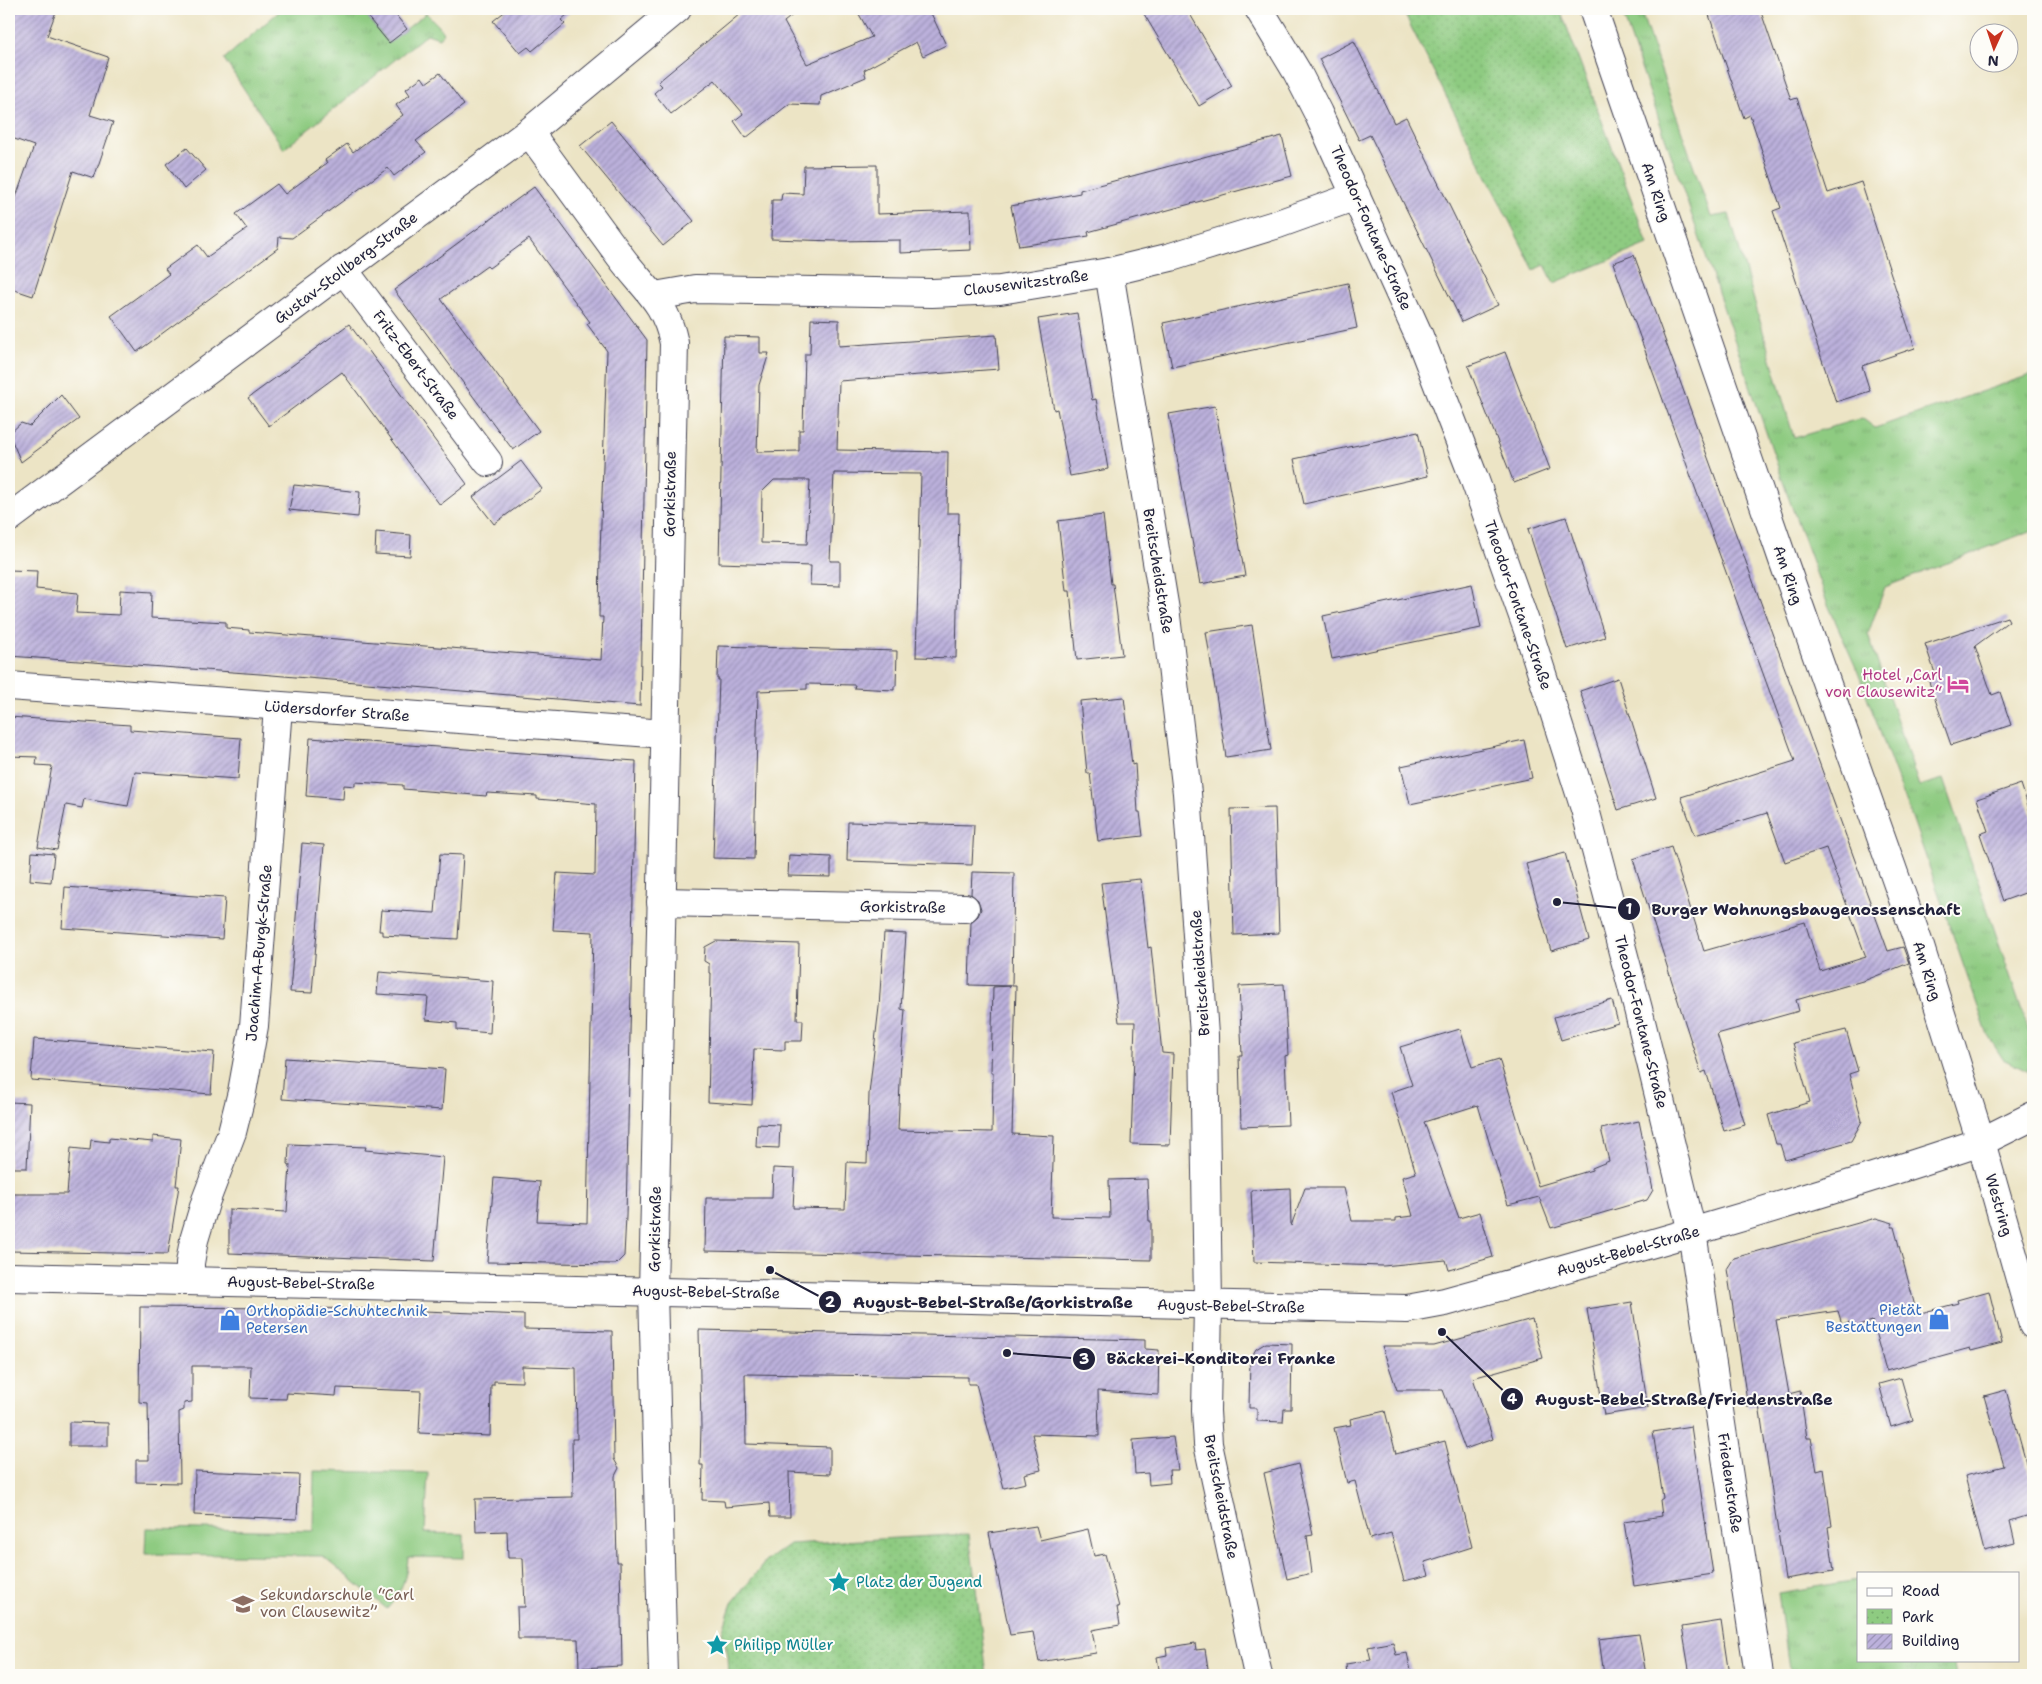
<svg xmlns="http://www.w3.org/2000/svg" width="2042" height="1684" font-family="'Shantell Sans',sans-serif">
<defs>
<pattern id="grass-tufts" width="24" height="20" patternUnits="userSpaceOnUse" patternTransform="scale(1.25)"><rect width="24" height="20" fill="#8ecb81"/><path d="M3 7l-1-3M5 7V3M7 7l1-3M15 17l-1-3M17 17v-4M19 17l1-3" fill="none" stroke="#7aae70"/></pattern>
<pattern id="park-dots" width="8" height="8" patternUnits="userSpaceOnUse" patternTransform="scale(1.25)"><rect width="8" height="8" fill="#8ecb81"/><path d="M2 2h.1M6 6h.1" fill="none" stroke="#7aae70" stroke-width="1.8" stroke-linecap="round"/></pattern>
<pattern id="building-hatch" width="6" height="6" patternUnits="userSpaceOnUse" patternTransform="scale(1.25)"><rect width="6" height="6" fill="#bcb1dc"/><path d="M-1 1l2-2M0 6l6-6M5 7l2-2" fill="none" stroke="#9890b4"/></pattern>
</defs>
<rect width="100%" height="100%" fill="#fdfcf7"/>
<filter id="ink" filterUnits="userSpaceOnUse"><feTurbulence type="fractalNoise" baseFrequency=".02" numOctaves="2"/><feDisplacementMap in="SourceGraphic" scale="10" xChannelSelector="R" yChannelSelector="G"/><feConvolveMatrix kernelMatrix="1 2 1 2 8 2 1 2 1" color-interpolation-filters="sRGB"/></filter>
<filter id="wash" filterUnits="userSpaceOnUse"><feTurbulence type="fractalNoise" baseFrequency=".0096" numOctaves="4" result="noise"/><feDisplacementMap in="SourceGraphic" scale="20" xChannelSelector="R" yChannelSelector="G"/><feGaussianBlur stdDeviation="1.12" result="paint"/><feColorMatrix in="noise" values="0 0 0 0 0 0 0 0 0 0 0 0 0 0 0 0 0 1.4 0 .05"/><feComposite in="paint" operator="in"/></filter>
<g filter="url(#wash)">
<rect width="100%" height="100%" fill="#ece4c5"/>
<!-- grass -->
<g fill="url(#grass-tufts)" stroke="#58765e">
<polygon points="282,9 361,9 389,43 426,13 439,26 443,33 439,38 427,34 284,149 224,59"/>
<polygon points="1621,9 1640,9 1711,217 1729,214 1794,438 1862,418 1875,428 2033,374 2033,530 1885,587 1868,634 1919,786 1943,779 2033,1043 2033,1074 2003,1059 1988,1036 1914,823 1857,670 1826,600 1789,499"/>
<polygon points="1858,1580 1858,1660 1954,1660 1957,1675 1790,1675 1778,1593"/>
</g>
<!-- park -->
<g fill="url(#park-dots)" stroke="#58765e">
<polygon points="1402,9 1560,9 1648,244 1554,283 1545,265 1534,270"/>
<polygon points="969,1534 987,1675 729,1675 728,1655 722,1632 732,1603 766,1561 789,1544"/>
</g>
<!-- pitch -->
<path fill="#8ecb81" stroke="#58765e" d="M314,1471l114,2 -3,60 39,1v24l-56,-1c-1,21 -7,36 -21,52l-64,-53 -178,-2 1,-26 167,3z"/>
<g id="blocks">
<!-- building -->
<g fill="url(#building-hatch)" fill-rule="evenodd">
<polygon points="14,9 57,9 47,36 108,57 90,115 113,122 94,178 73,171 33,296 9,288 9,198 15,200 34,146 9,137 9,23"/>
<polygon points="361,9 391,9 407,29 389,43"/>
<polygon points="508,9 574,9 561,20 565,24 548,38 532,51 528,47 520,53 493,21"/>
<polygon points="746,9 800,9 784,22 807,64 872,37 856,9 929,9 946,45 923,56 916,42 864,70 866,77 821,96 820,105 789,104 746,138 734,121 743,114 742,112 715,80 671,114 654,93 662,86 658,82"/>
<polygon points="1141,9 1187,9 1232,86 1199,106"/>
<polygon points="1707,9 1760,9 1791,100 1797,98 1828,193 1861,182 1915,348 1862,366 1870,391 1836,402 1773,211 1781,208 1750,115 1744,118"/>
<polygon points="1354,41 1394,123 1406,117 1498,305 1462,322 1370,135 1359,140 1319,59"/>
<polygon points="440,73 464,105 416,141 426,152 394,176 388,168 292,238 279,237 278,248 137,352 111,316 169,274 165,269 198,245 207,257 247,229 236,214 277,184 285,194 327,163 325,160 347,144 353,152 403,115 396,105 410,95 406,89 422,77 426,83"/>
<polygon points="611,121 694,221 663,246 580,146"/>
<polygon points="1282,136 1292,176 1088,232 1089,236 1019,246 1011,206 1080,193 1080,190"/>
<polygon points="187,148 206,170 184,189 166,164"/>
<polygon points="877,165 877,214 970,211 971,250 900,253 900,240 836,241 771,239 772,200 781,200 782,193 803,194 804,166"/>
<polygon points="534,187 647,340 640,706 260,674 9,656 9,570 37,571 36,589 78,593 76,613 119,615 120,590 152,592 151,618 226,622 226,628 249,630 249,632 601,660 603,617 599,617 600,552 607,351 587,324 590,322 529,239 489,268 487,266 441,299 539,431 513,450 394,290"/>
<polygon points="1634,255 1888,951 1903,947 1909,963 1866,980 1796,1000 1799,1011 1717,1034 1745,1125 1724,1131 1706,1071 1701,1073 1633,859 1671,847 1704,951 1805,922 1820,971 1866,957 1826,848 1785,862 1767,813 1695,835 1681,797 1795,761 1613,263"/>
<polygon points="1348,283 1357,328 1172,367 1163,323"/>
<polygon points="1077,313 1092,400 1096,399 1108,469 1070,476 1057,409 1054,410 1038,319"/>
<path d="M811,319l28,1v26l157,-11 3,34 -160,12 -2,69 111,2 -1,61h12l-3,145 -40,-1 5,-183 -87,-1 -4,88h10v25l-30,-1 1,-19 -92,-3 5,-227 36,1v16h9l-10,32 -2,67 42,-1v-21h4l2,-76h5zM774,480h36l-3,64 -46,-1 1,-51z"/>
<polygon points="349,324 467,484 440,505 342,372 269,426 248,398"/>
<polygon points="1505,352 1550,469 1514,483 1468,366"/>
<polygon points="61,395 79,419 21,462 9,434 21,423 30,426"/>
<polygon points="1215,406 1245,576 1200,584 1169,414"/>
<polygon points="1418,432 1428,476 1304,504 1294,459"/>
<polygon points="521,461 542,489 494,524 473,497"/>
<polygon points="294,485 360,492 358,517 289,510"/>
<polygon points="1103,515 1111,584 1113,584 1122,655 1077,660 1070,591 1066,591 1058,521"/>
<polygon points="1566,517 1605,637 1567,649 1528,529"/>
<polygon points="376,532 411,535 410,556 375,554"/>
<polygon points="1472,584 1481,628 1332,659 1323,616"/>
<polygon points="2007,617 2009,621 1975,646 1992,695 2000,692 2011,725 1951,745 1928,679 1936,676 1925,644"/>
<polygon points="1252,625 1271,750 1226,757 1206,632"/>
<polygon points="718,646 897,651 896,686 894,686 894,690 854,688 855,685 807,684 807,689 758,691 754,859 713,858 719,679 717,679"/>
<polygon points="1618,678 1656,798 1618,810 1580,691"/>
<polygon points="1124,697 1132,765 1135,764 1138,812 1140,812 1143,836 1098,841 1090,773 1087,773 1080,701"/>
<polygon points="9,717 130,725 130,730 241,738 238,779 135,772 128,806 84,799 82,808 66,805 57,850 38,847 52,766 36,765 37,757 9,756"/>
<polygon points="310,738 636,761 626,1216 624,1256 616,1264 487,1262 494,1178 540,1182 537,1221 587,1223 593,932 553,930 557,873 595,875 596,804 537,799 537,796 487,793 486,796 403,789 403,785 355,782 355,786 344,785 343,799 306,796"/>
<polygon points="1524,740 1532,778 1410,804 1401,766"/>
<polygon points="2021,784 2033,821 2033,890 2003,901 1980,834 1988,831 1977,799"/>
<polygon points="1275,808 1279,933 1234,935 1231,809"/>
<polygon points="848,822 974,825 972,865 847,861"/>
<polygon points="302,843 324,845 312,993 290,992"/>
<polygon points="32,852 54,854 51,882 30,880"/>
<polygon points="1565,853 1589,940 1551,951 1526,864"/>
<polygon points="440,854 463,855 458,939 382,935 382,931 379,931 381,910 435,913"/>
<polygon points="789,855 831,857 831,877 788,876"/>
<polygon points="972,872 1014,873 1012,986 1016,986 1012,1134 1054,1136 1051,1217 1110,1218 1109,1180 1147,1179 1149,1221 1151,1221 1151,1260 705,1251 706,1198 772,1198 773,1168 795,1169 793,1208 845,1209 847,1162 867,1163 869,1094 879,1007 884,933 906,934 901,1009 905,1010 901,1059 898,1130 992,1132 993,1072 991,1072 993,987 1011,986 969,985 971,922 978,916 981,909 978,900 971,894"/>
<polygon points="1140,879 1148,948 1151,947 1162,1053 1173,1054 1170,1145 1131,1144 1135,1022 1119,1022 1101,883"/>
<polygon points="65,887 225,898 222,939 62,928"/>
<polygon points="716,941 799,944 797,1020 803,1020 802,1041 785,1041 785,1050 754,1049 752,1105 708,1102 711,973 709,973 709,964 704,961 705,947"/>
<polygon points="379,972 493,981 490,1033 457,1030 457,1023 426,1020 428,997 377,994"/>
<polygon points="1284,984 1288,1055 1285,1056 1288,1125 1241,1127 1239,1055 1242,1055 1239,986"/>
<polygon points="1612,1000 1618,1023 1561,1040 1554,1017"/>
<polygon points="1460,1029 1472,1067 1499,1059 1538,1186 1592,1170 1592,1168 1609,1161 1601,1129 1639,1121 1653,1190 1647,1200 1551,1228 1539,1197 1508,1205 1478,1105 1424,1122 1459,1218 1480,1212 1493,1257 1449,1270 1446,1260 1383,1266 1254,1262 1251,1190 1290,1188 1291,1226 1305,1188 1344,1188 1352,1221 1396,1221 1396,1218 1413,1216 1402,1177 1416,1173 1391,1092 1412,1085 1400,1047"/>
<polygon points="1846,1030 1858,1071 1849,1074 1862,1121 1851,1141 1785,1160 1780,1144 1776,1144 1768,1115 1810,1102 1793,1043"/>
<polygon points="34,1039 214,1052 211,1094 31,1080"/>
<polygon points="285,1058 445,1069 442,1110 282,1099"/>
<polygon points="9,1102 30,1103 27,1168 9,1168"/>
<polygon points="757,1124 780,1125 779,1148 756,1147"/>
<polygon points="153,1136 181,1139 176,1186 179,1186 168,1254 9,1251 9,1194 67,1194 71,1148 90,1150 91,1140 109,1142 109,1138 153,1142"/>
<polygon points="289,1144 366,1147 365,1150 443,1157 434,1261 229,1253 229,1209 287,1212 290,1165 288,1164"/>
<polygon points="1876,1218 1893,1223 1891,1227 1894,1227 1917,1314 1958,1303 1957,1300 1989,1291 2002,1343 1971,1351 1970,1348 1886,1371 1872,1321 1851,1328 1849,1322 1842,1324 1838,1311 1776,1320 1789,1394 1800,1391 1807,1438 1811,1438 1817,1471 1824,1469 1832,1526 1828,1527 1834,1571 1785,1579 1759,1405 1748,1407 1727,1269 1734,1258"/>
<polygon points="1632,1302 1648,1408 1604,1415 1587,1309"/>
<polygon points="140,1307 423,1309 424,1311 524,1315 524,1329 612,1331 614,1459 619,1468 615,1476 617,1562 620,1562 622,1666 579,1668 578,1639 518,1639 517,1607 525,1607 523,1558 508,1558 507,1531 476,1532 475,1499 573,1497 572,1439 577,1439 576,1368 522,1366 522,1382 494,1381 494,1385 491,1385 490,1436 419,1433 421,1391 337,1388 336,1396 287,1393 286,1399 250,1398 251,1366 192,1366 192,1402 184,1403 184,1410 179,1412 180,1483 136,1482 136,1460 149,1460 148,1403 139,1402"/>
<polygon points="1532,1319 1543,1358 1473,1378 1493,1439 1465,1449 1443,1390 1397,1390 1382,1346 1434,1346"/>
<polygon points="699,1330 1145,1340 1145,1349 1159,1350 1158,1395 1098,1391 1099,1436 1032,1434 1041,1470 1024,1474 1026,1483 1004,1488 976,1384 968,1384 968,1377 745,1374 746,1444 830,1447 830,1474 789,1472 790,1517 770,1517 769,1503 725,1507 724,1501 702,1500 703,1465 700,1465 701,1427"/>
<polygon points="1266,1343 1292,1344 1291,1409 1284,1409 1283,1422 1257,1421 1257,1408 1249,1408 1250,1359 1256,1349"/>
<polygon points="1901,1378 1913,1420 1891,1427 1879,1384"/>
<polygon points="2006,1390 2033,1488 2033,1514 2010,1521 2015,1543 1984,1551 1965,1476 2004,1466 1984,1396"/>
<polygon points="1385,1411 1396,1454 1445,1441 1472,1547 1425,1562 1429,1575 1404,1581 1391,1533 1370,1539 1355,1481 1347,1483 1334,1428 1351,1425 1350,1419"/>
<polygon points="69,1422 108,1423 108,1446 69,1446"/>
<polygon points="1691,1426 1713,1574 1634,1586 1624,1522 1662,1516 1660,1500 1663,1498 1653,1432"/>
<polygon points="1173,1437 1178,1470 1169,1470 1170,1483 1149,1485 1148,1473 1135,1474 1133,1440"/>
<polygon points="1298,1464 1313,1535 1307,1536 1312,1573 1287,1579 1264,1473"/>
<polygon points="195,1471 299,1475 297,1519 194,1515"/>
<polygon points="1036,1526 1040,1540 1088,1529 1094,1556 1105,1554 1119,1607 1117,1607 1120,1625 1092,1630 1096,1653 1039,1662 1033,1632 1010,1635 989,1533"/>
<polygon points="1721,1621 1729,1675 1690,1675 1682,1627"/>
<polygon points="1639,1634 1646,1675 1604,1675 1599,1639"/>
<polygon points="1393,1642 1396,1655 1407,1653 1412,1675 1347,1675 1346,1664 1371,1660 1368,1647"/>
<polygon points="1195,1643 1196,1650 1205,1649 1209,1675 1160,1675 1157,1657 1167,1655 1166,1648"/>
</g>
</g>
</g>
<g filter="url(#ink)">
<use href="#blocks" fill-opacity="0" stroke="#403f50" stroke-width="1"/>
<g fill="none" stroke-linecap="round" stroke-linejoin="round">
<!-- street casing -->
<g stroke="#403f50" stroke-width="30">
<g id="street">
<polyline points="1259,9 1297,72 1318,113 1419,336 1474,478 1528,630 1585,809 1638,1009 1692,1232 1759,1675"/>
<path d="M529,132c31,42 61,83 91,124 24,33 45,44 54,87l-21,948 10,384"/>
<polyline points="343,269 488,462"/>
<polyline points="1109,272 1166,616 1187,793 1204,1035 1208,1305 1206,1411 1208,1444 1258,1675"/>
<polyline points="655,296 695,289 932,293 1000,290 1109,272 1171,257 1278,224 1356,196"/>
<polyline points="9,518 529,132 677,9"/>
<polyline points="9,686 665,734"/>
<polyline points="661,902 965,908"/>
<polyline points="1981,1142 2033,1116"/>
<polyline points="190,1280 190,1263 194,1240 206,1200 232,1132 242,1092 254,1026 278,707"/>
</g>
</g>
<!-- secondary casing -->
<g stroke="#403f50" stroke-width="30">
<g id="secondary">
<polyline points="1593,9 1784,563 1920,947 1981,1142 2033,1325"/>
<path d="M9,1277l1398,32 38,-7c180,-50 359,-101 536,-160"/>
</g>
</g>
<!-- street -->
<use href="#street" stroke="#fff" stroke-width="28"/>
<!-- secondary -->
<use href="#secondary" stroke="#fff" stroke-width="28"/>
</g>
</g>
<!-- icons -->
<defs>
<g id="hotel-bare" transform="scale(1.725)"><path d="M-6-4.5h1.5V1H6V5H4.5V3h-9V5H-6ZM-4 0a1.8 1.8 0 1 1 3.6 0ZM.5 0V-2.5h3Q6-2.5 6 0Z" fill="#d1479c" stroke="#fdfcf7" stroke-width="2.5" paint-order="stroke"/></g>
<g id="shop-bare" transform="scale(1.725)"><path d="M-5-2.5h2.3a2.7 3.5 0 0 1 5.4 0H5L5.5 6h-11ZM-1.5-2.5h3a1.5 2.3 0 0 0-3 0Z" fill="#3f7fe0" stroke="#fdfcf7" stroke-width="2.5" paint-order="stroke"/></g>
<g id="sight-bare" transform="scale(1.725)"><path d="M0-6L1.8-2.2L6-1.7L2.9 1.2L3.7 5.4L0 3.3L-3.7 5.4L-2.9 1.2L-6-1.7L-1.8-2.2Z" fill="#0f9aa8" stroke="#fdfcf7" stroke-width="2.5" paint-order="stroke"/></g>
<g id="school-bare" transform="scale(1.725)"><path d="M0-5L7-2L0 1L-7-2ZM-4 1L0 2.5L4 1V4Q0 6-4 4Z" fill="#8d6e63" stroke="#fdfcf7" stroke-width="2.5" paint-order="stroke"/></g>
</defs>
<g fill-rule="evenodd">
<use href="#hotel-bare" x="1958" y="684"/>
<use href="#shop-bare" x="1939" y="1319"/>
<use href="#shop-bare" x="230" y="1320"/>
<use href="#sight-bare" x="839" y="1582"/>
<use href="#school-bare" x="243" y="1604"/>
<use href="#sight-bare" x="717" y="1645"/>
</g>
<g text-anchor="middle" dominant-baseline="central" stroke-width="4" stroke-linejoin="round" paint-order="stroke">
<!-- street labels -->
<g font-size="15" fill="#22223b" stroke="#fdfcf7">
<text transform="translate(1656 192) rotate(71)">Am Ring</text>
<text transform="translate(1371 228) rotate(66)">Theodor-Fontane-Straße</text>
<text transform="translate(346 268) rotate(-37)">Gustav-Stollberg-Straße</text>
<text transform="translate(1026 283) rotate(-7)">Clausewitzstraße</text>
<text transform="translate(416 365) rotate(53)">Fritz-Ebert-Straße</text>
<text transform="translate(670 494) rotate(-89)">Gorkistraße</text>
<text transform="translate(1158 571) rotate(81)">Breitscheidstraße</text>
<text transform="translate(1788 575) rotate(71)">Am Ring</text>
<text transform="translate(1518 605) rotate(71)">Theodor-Fontane-Straße</text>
<text transform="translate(337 711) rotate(4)">Lüdersdorfer Straße</text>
<text transform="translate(903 907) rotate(1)">Gorkistraße</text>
<text transform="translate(259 953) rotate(-85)">Joachim-A-Burgk-Straße</text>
<text transform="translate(1927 971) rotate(72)">Am Ring</text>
<text transform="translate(1200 973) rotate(-94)">Breitscheidstraße</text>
<text transform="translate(1641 1022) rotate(76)">Theodor-Fontane-Straße</text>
<text transform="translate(1999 1205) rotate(74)">Westring</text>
<text transform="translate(655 1229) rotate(-89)">Gorkistraße</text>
<text transform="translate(1628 1251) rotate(-16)">August-Bebel-Straße</text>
<text transform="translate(301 1283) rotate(1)">August-Bebel-Straße</text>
<text transform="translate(706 1292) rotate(1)">August-Bebel-Straße</text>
<text transform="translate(1231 1306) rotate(1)">August-Bebel-Straße</text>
<text transform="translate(1730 1483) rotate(82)">Friedenstraße</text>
<text transform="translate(1221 1497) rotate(79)">Breitscheidstraße</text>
</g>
<!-- hotel labels -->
<g font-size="15" fill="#b23c85" stroke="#fdfcf7" text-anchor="end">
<text x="1942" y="675">Hotel „Carl<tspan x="1942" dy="17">von Clausewitz“</tspan></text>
</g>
<!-- shop labels -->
<g font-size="15" fill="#366cbe" stroke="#fdfcf7" text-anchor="end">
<text x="1922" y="1310">Pietät<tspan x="1922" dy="17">Bestattungen</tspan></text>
<text x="246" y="1311" text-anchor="start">Orthopädie-Schuhtechnik<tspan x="246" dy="17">Petersen</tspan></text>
</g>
<!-- culture labels -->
<g font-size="15" fill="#0d838f" stroke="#fdfcf7" text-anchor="start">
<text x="856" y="1582">Platz der Jugend</text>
<text x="734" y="1645">Philipp Müller</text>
</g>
<!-- education labels -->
<g font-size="15" fill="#785e54" stroke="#fdfcf7" text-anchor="start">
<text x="260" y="1595">Sekundarschule “Carl<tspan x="260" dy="17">von Clausewitz”</tspan></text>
</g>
</g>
<!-- callouts -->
<path fill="none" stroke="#22223b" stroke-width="2" d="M1557 902L1629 909M770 1270L830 1302M1007 1353L1084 1359M1442 1332L1512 1399"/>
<g fill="#22223b" stroke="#fdfcf7" stroke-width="2">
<circle cx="1557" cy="902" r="5"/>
<circle cx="770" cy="1270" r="5"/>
<circle cx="1007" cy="1353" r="5"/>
<circle cx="1442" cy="1332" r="5"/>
<circle cx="1629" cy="909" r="12"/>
<circle cx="830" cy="1302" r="12"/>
<circle cx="1084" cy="1359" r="12"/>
<circle cx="1512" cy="1399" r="12"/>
</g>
<g font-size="15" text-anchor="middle" font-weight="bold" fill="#fff">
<text x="1629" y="914">1</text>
<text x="830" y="1307">2</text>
<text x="1084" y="1364">3</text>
<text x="1512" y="1404">4</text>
</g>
<g font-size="16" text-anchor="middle" font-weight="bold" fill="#22223b" stroke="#fdfcf7" stroke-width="4" stroke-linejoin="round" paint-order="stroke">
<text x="1806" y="915">Burger Wohnungsbaugenossenschaft</text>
<text x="993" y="1308">August-Bebel-Straße/Gorkistraße</text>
<text x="1221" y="1364">Bäckerei-Konditorei Franke</text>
<text x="1684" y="1405">August-Bebel-Straße/Friedenstraße</text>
</g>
<!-- margin -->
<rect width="2042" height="1684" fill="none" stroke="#fdfcf7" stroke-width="30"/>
<!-- legend -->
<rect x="1857" y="1572" width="162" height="90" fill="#fdfcf7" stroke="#a5a5ac"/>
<rect x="1867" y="1588" width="25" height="8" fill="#ffffff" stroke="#a5a5ac"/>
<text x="1902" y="1596" font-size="15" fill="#22223b">Road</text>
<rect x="1867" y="1609" width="25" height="15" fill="url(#park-dots)" stroke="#a5a5ac"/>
<text x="1902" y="1622" font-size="15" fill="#22223b">Park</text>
<rect x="1867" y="1634" width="25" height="15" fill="url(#building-hatch)" stroke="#a5a5ac"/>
<text x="1902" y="1646" font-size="15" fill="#22223b">Building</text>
<!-- north arrow -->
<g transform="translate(1994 48) rotate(183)"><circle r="24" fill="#fdfcf7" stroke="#a5a5ac"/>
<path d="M0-4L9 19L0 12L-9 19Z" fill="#c8321e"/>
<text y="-8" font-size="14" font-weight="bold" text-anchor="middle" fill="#22223b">N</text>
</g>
</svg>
